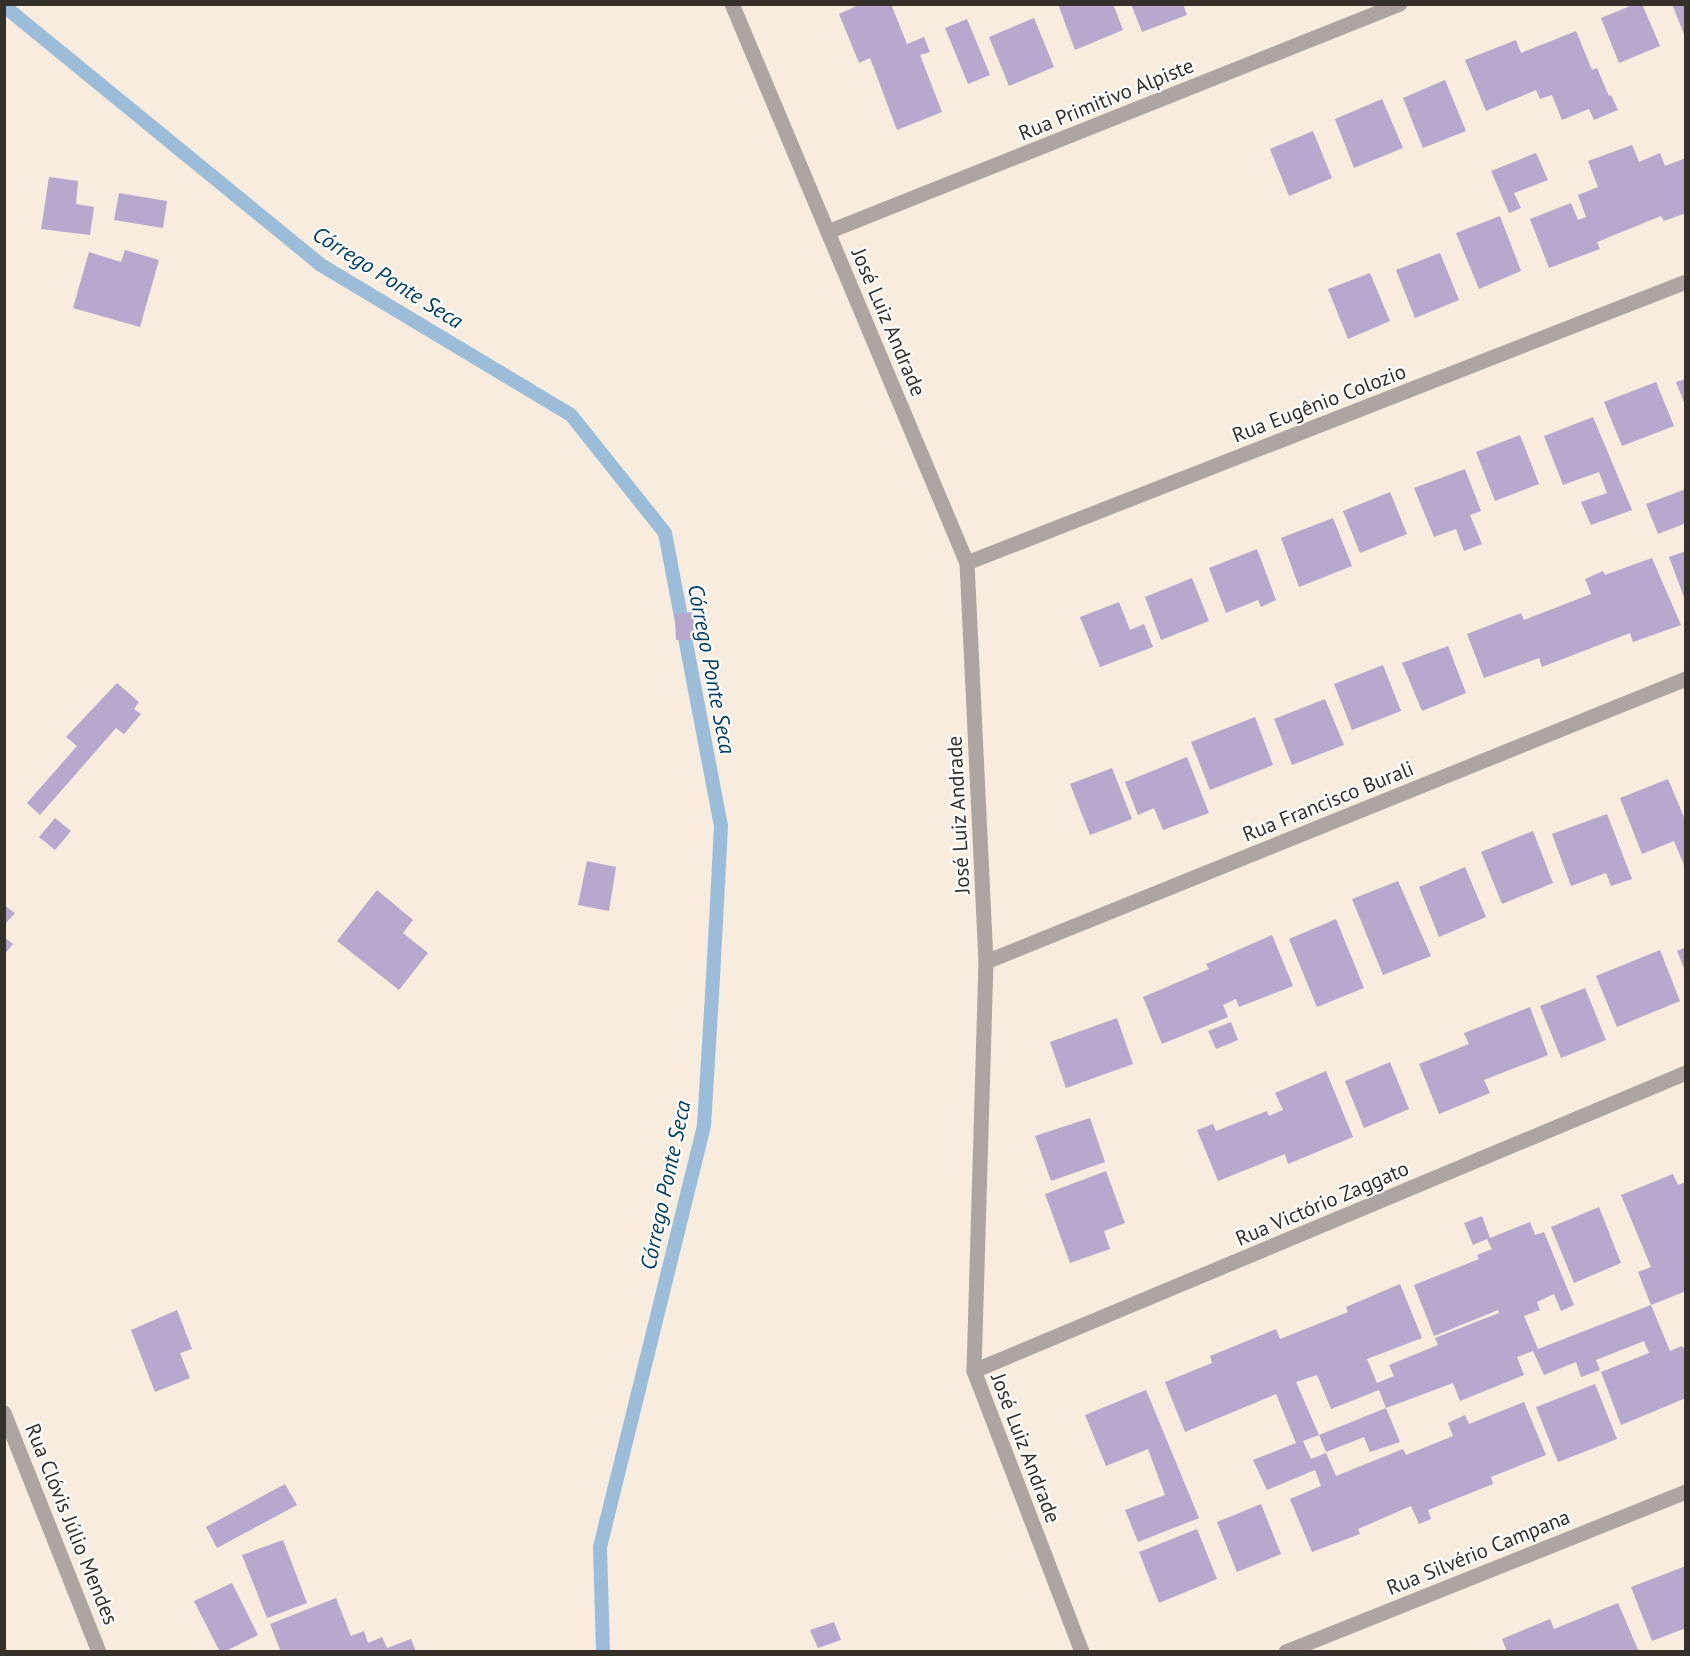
<svg xmlns="http://www.w3.org/2000/svg" width="1690" height="1656" font-family="'PT Sans',sans-serif">
<rect width="100%" height="100%" fill="#f7ecdd"/>
<g fill="none" stroke-linecap="round" stroke-linejoin="round">
<!-- stream -->
<polyline stroke="#9bbdda" stroke-width="14" points="4,6 321,265 571,415 665,533 721,826 713,978 704,1126 600,1547 603,1652"/>
</g>
<!-- building -->
<g fill="#b7a8cd">
<polygon points="861,4 891,4 907,44 924,37 930,52 920,55 942,112 897,130 870,58 859,63 839,14"/>
<polygon points="1058,4 1113,4 1123,30 1075,50"/>
<polygon points="1131,4 1183,4 1187,15 1142,32"/>
<polygon points="1635,4 1642,4 1660,46 1619,63 1601,18"/>
<polygon points="1672,4 1686,4 1686,37 1685,37"/>
<polygon points="1034,18 1054,67 1009,86 989,37"/>
<polygon points="967,19 990,75 968,84 945,28"/>
<polygon points="1576,31 1592,70 1597,68 1609,96 1611,95 1618,110 1594,120 1589,109 1562,120 1552,95 1540,99 1536,90 1486,111 1465,60 1516,40 1521,53"/>
<polygon points="1445,80 1466,131 1423,148 1403,98"/>
<polygon points="1382,99 1403,148 1354,168 1335,119"/>
<polygon points="1313,131 1332,178 1289,196 1270,149"/>
<polygon points="1632,145 1639,162 1660,153 1665,166 1686,158 1686,213 1664,221 1661,216 1597,242 1600,249 1549,268 1530,219 1571,203 1578,220 1586,217 1578,195 1598,187 1588,161"/>
<polygon points="1536,153 1548,180 1514,193 1521,208 1509,213 1491,171"/>
<polygon points="49,177 78,181 76,204 94,207 90,235 41,229"/>
<polygon points="119,193 167,201 163,228 114,220"/>
<polygon points="1500,216 1521,271 1479,289 1456,233"/>
<polygon points="125,250 159,260 140,327 73,308 89,252 121,262"/>
<polygon points="1440,253 1459,300 1415,318 1396,270"/>
<polygon points="1370,273 1390,321 1348,339 1328,289"/>
<polygon points="1686,379 1686,405 1685,405 1676,382"/>
<polygon points="1656,382 1674,426 1622,446 1604,402"/>
<polygon points="1593,417 1632,510 1591,525 1581,502 1607,493 1599,472 1563,485 1544,436"/>
<polygon points="1520,435 1539,484 1495,501 1476,452"/>
<polygon points="1465,469 1481,511 1470,515 1482,544 1464,551 1456,529 1434,537 1414,488"/>
<polygon points="1686,489 1686,523 1658,534 1646,504"/>
<polygon points="1390,492 1407,534 1360,553 1343,511"/>
<polygon points="1333,518 1352,566 1299,587 1281,538"/>
<polygon points="1257,549 1276,600 1261,607 1258,600 1226,613 1209,568"/>
<polygon points="1686,551 1686,600 1685,600 1669,557"/>
<polygon points="1652,558 1681,625 1633,642 1630,633 1542,667 1539,658 1484,678 1467,634 1521,613 1524,620 1591,594 1585,579 1603,571 1605,575"/>
<polygon points="1192,578 1209,621 1161,640 1145,597"/>
<polygon points="1119,602 1130,630 1144,624 1153,647 1100,667 1080,617"/>
<polygon points="693,612 695,640 676,640 675,614"/>
<polygon points="1448,646 1466,693 1422,711 1402,663"/>
<polygon points="1383,665 1401,711 1352,730 1334,684"/>
<polygon points="117,683 139,702 134,709 141,714 124,734 116,728 40,815 27,803 77,746 66,737"/>
<polygon points="1325,699 1344,745 1292,765 1274,719"/>
<polygon points="1255,717 1273,765 1210,790 1191,742"/>
<polygon points="1187,757 1209,813 1163,830 1154,808 1138,815 1125,782"/>
<polygon points="1112,768 1132,819 1090,835 1070,784"/>
<polygon points="1668,779 1686,822 1686,870 1674,841 1642,854 1620,798"/>
<polygon points="1607,814 1632,879 1611,886 1606,873 1571,886 1552,834"/>
<polygon points="55,818 71,831 55,850 39,837"/>
<polygon points="1533,831 1553,883 1502,904 1481,852"/>
<polygon points="587,861 616,867 609,911 578,905"/>
<polygon points="1465,867 1486,917 1439,937 1419,887"/>
<polygon points="1398,881 1431,956 1383,975 1352,899"/>
<polygon points="377,890 413,920 403,933 428,953 399,990 337,941"/>
<polygon points="4,905 15,913 4,925"/>
<polygon points="1336,919 1364,988 1317,1007 1289,939"/>
<polygon points="1272,935 1293,986 1239,1007 1236,999 1223,1005 1228,1017 1162,1044 1143,997 1209,969 1206,964"/>
<polygon points="4,937 13,944 4,955"/>
<polygon points="1686,947 1686,971 1685,971 1677,951"/>
<polygon points="1660,950 1680,1001 1617,1027 1596,976"/>
<polygon points="1585,988 1606,1040 1561,1058 1540,1006"/>
<polygon points="1530,1007 1548,1055 1484,1080 1490,1093 1439,1114 1419,1064 1469,1044 1464,1033"/>
<polygon points="1117,1018 1133,1064 1066,1088 1050,1042"/>
<polygon points="1231,1022 1238,1040 1216,1049 1208,1031"/>
<polygon points="1390,1062 1409,1109 1364,1128 1345,1081"/>
<polygon points="1326,1071 1353,1137 1288,1164 1285,1154 1218,1181 1197,1130 1213,1124 1216,1131 1267,1111 1269,1116 1283,1110 1275,1093"/>
<polygon points="1090,1118 1105,1162 1051,1181 1035,1136"/>
<polygon points="1106,1171 1125,1223 1104,1231 1110,1249 1070,1263 1045,1194"/>
<polygon points="1673,1174 1678,1185 1686,1182 1686,1291 1651,1305 1638,1272 1651,1267 1621,1195"/>
<polygon points="1599,1207 1621,1263 1574,1283 1551,1227"/>
<polygon points="1482,1216 1490,1238 1530,1222 1535,1235 1544,1232 1574,1305 1561,1311 1554,1294 1537,1302 1540,1310 1524,1316 1538,1349 1651,1305 1670,1351 1682,1346 1686,1352 1686,1398 1621,1425 1601,1372 1649,1353 1644,1341 1596,1360 1600,1370 1581,1377 1576,1362 1544,1375 1533,1351 1517,1357 1524,1375 1460,1401 1453,1383 1386,1408 1379,1390 1331,1409 1317,1375 1296,1382 1319,1435 1303,1441 1311,1459 1326,1453 1336,1476 1403,1449 1406,1455 1453,1436 1448,1423 1465,1415 1469,1424 1524,1402 1546,1455 1491,1477 1493,1484 1428,1510 1431,1519 1419,1524 1411,1506 1358,1529 1360,1534 1312,1552 1290,1499 1321,1486 1315,1470 1267,1490 1253,1460 1296,1443 1276,1394 1185,1432 1165,1382 1212,1363 1210,1356 1276,1329 1280,1339 1348,1312 1346,1307 1400,1284 1422,1338 1367,1359 1377,1383 1394,1376 1389,1365 1438,1345 1435,1338 1499,1313 1498,1310 1434,1336 1414,1285 1479,1259 1477,1255 1492,1249 1487,1239 1473,1245 1464,1223"/>
<polygon points="177,1310 192,1349 180,1353 190,1378 155,1392 131,1330"/>
<polygon points="1595,1384 1617,1439 1558,1462 1536,1407"/>
<polygon points="1146,1390 1199,1518 1138,1542 1125,1510 1165,1495 1148,1449 1106,1466 1085,1415"/>
<polygon points="1386,1408 1400,1442 1370,1452 1364,1437 1326,1452 1319,1435"/>
<polygon points="285,1484 297,1505 217,1548 206,1527"/>
<polygon points="1261,1504 1281,1554 1237,1572 1217,1522"/>
<polygon points="1197,1529 1217,1579 1159,1603 1139,1552"/>
<polygon points="283,1540 307,1603 267,1618 242,1555"/>
<polygon points="1686,1566 1686,1628 1652,1641 1631,1587"/>
<polygon points="232,1583 258,1635 224,1652 220,1652 194,1601"/>
<polygon points="336,1598 351,1636 364,1631 368,1643 382,1637 387,1648 411,1639 416,1652 281,1652 270,1624"/>
<polygon points="1618,1603 1639,1652 1507,1652 1502,1639 1550,1619 1554,1629"/>
<polygon points="834,1622 841,1640 818,1648 810,1630"/>
</g>
<g fill="none" stroke-linecap="round" stroke-linejoin="round">
<!-- minor -->
<g stroke="#aca5a1" stroke-width="15">
<polyline points="732,4 967,563 986,962 974,1371 1082,1652"/>
<polyline points="828,232 1400,4"/>
<polyline points="967,563 1686,282"/>
<polyline points="986,962 1686,679"/>
<polyline points="974,1371 1686,1073"/>
<polyline points="4,1413 99,1652"/>
<polyline points="1286,1652 1686,1492"/>
</g>
</g>
<g text-anchor="middle" dominant-baseline="central" stroke-width="4.5" stroke-linejoin="round" paint-order="stroke">
<!-- street labels -->
<g font-size="21" fill="#34302a" stroke="#fff">
<text transform="translate(1106 99) rotate(-22)">Rua Primitivo Alpiste</text>
<text transform="translate(889 322) rotate(67)">José Luiz Andrade</text>
<text transform="translate(1319 403) rotate(-21)">Rua Eugênio Colozio</text>
<text transform="translate(1328 801) rotate(-22)">Rua Francisco Burali</text>
<text transform="translate(958 815) rotate(-93)">José Luiz Andrade</text>
<text transform="translate(1322 1203) rotate(-23)">Rua Victório Zaggato</text>
<text transform="translate(1026 1448) rotate(69)">José Luiz Andrade</text>
<text transform="translate(72 1524) rotate(68)">Rua Clóvis Júlio Mendes</text>
<text transform="translate(1478 1552) rotate(-22)">Rua Silvério Campana</text>
</g>
<!-- water labels -->
<g font-size="22" font-style="italic" fill="#003e63" stroke="#fff">
<text transform="translate(388 277) rotate(32)">Córrego Ponte Seca</text>
<text transform="translate(712 669) rotate(79)">Córrego Ponte Seca</text>
<text transform="translate(665 1185) rotate(-78)">Córrego Ponte Seca</text>
</g>
</g>
<!-- border -->
<rect width="1690" height="1656" fill="none" stroke="#34302a" stroke-width="12"/>
</svg>
